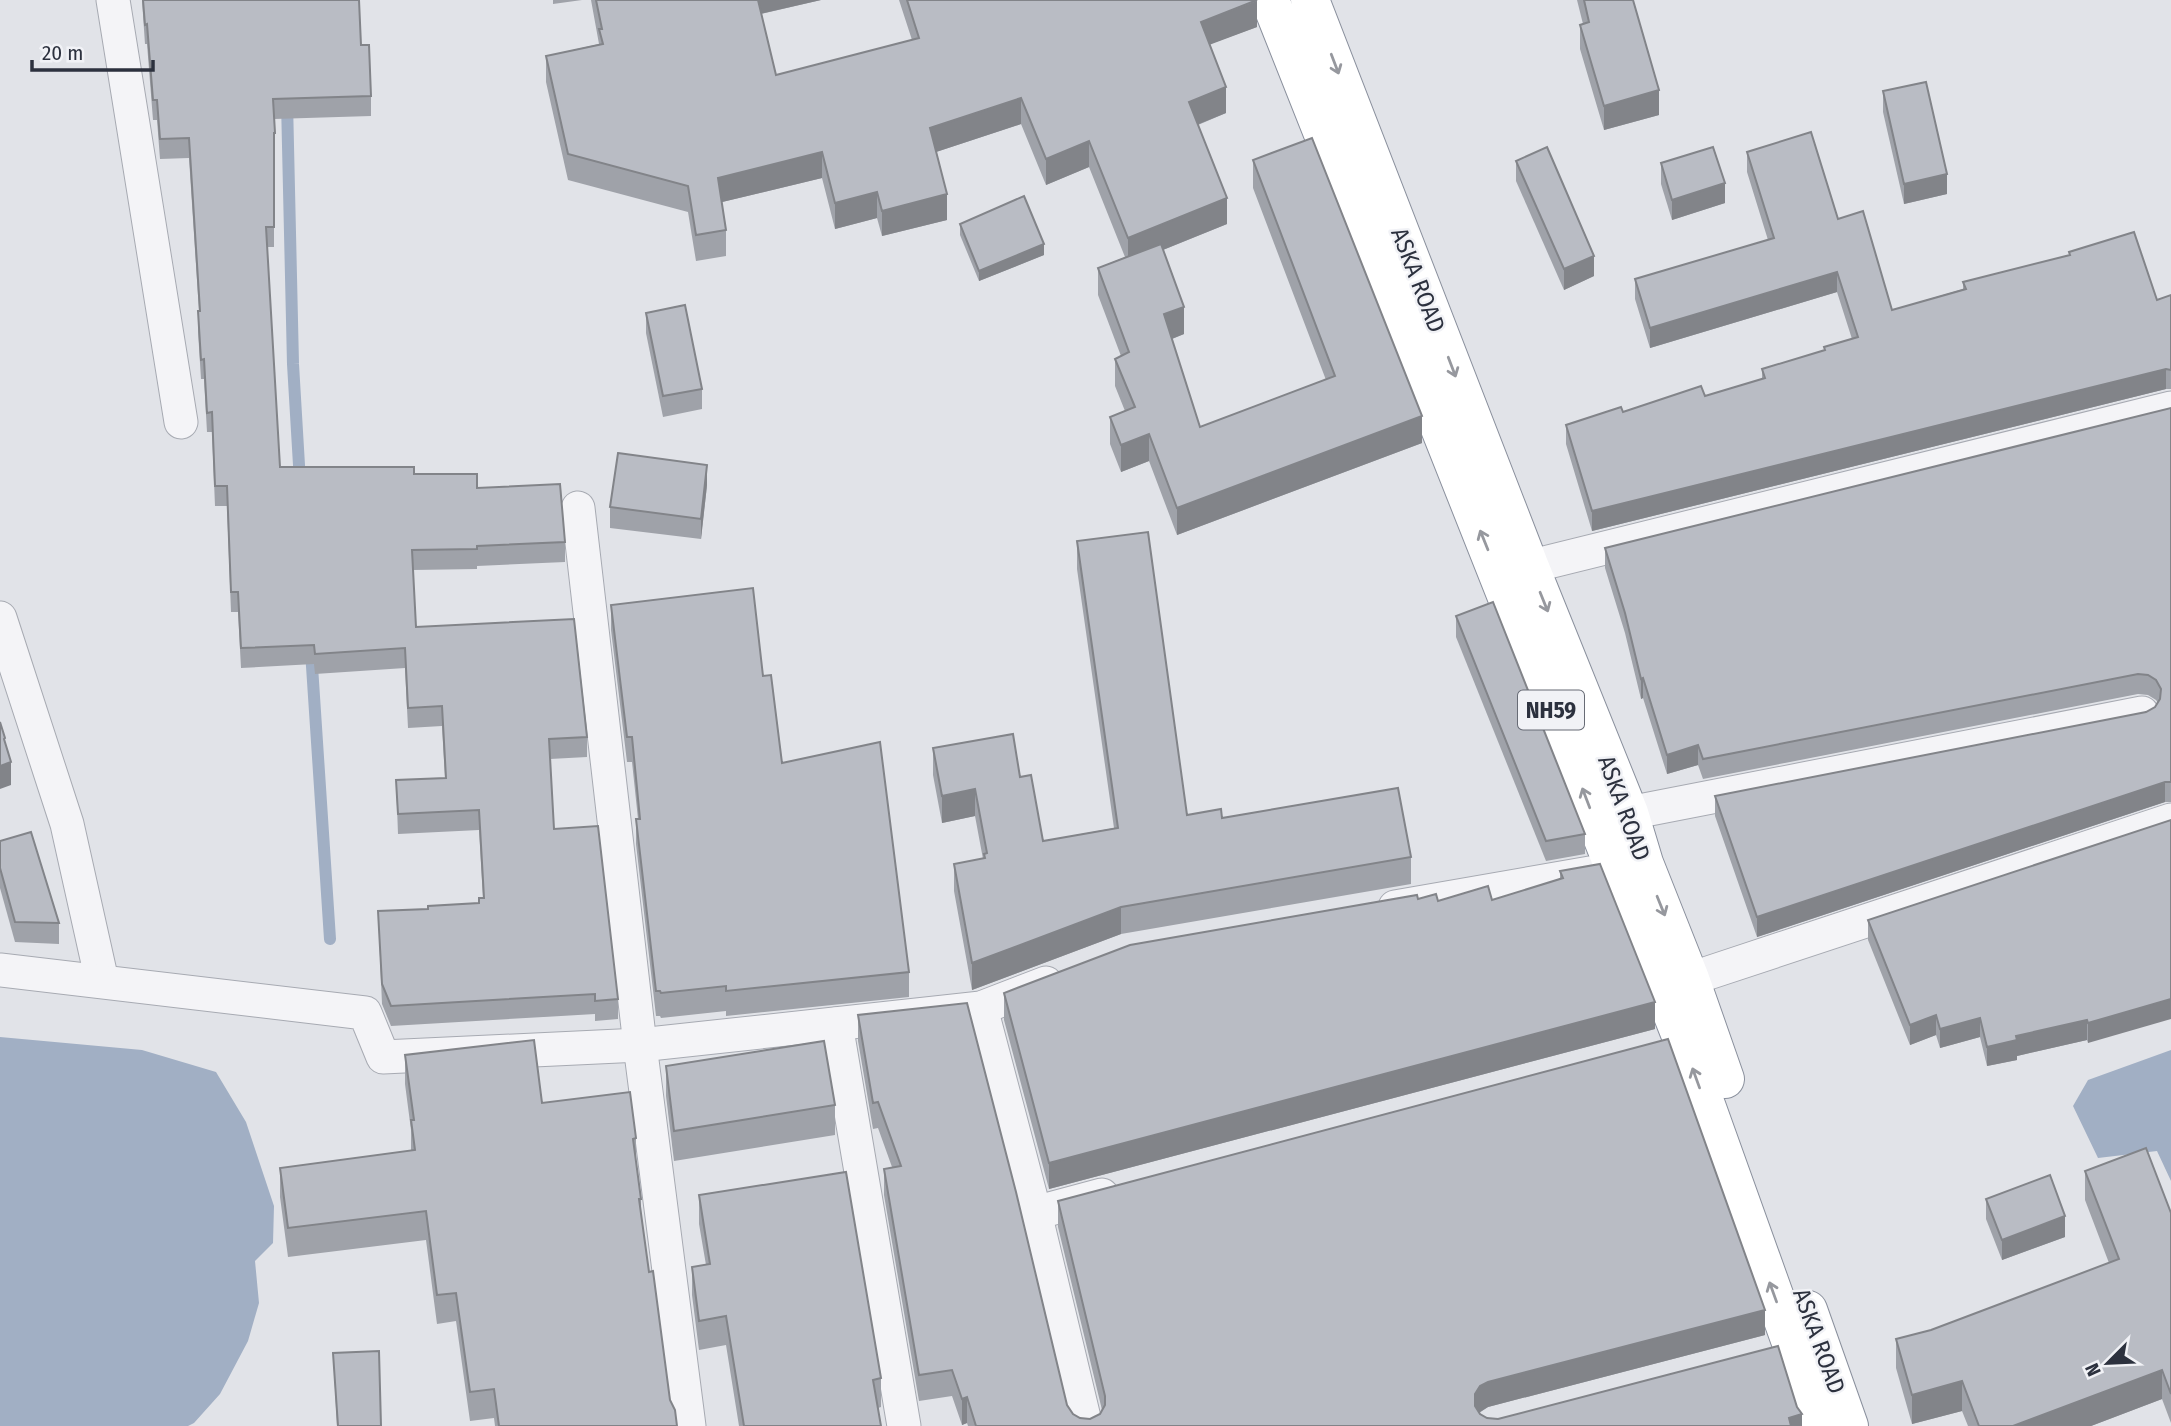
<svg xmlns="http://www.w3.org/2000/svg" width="2171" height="1426" font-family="'Fira Sans Condensed',sans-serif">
<rect width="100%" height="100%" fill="#e1e3e8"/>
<!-- water -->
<g fill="#a1afc4">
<polygon points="0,1037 142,1050 216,1072 246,1122 274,1206 273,1243 255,1261 259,1303 248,1341 220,1394 194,1423 188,1426 0,1426"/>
<polygon points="2171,1050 2171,1181 2157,1151 2098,1158 2073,1106 2088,1080"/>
</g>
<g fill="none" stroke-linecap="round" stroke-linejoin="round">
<!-- stream -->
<g stroke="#a1afc4" stroke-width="12">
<polyline points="287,102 293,364 300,482"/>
<polyline points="311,651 330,939"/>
</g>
<!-- street casing -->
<g stroke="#a7aab2" stroke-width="35">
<g id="street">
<polyline points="113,0 181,422"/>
<polyline points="578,508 640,1045 689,1426"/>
<polyline points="1504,573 2171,408"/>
<polyline points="0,618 67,824 102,981"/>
<polyline points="1395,907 1613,869 1629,813 2142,713"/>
<polyline points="0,970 365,1013 383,1057 640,1045 981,1008 1046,983"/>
<polyline points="1690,979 2171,820"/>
<polyline points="981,1008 1035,1213 1086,1426"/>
<polyline points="836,1024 904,1426"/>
<polyline points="1035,1213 1102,1195"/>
</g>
</g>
<!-- highway casing -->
<g stroke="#8a909d" stroke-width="40">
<g id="highway">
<polyline points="1270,0 1683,1041 1793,1348 1818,1426"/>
<polyline points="1310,0 1529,565 1629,813 1644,863 1690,979 1725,1079"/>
<polyline points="1808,1310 1849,1426"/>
</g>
</g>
<!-- street -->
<use href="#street" stroke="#f4f4f7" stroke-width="33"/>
<!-- highway -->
<use href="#highway" stroke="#fff" stroke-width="38"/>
</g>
<!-- wall -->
<g fill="#9fa2a9">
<polygon points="142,0 359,0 361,45 371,96 371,116 274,119 275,153 274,153 274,247 267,247 280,467 414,474 477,488 565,542 565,562 477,566 477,569 413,570 416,627 587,737 587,757 550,759 554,829 618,999 618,1019 595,1021 595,1014 391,1026 382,1004 378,911 428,909 479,903 483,898 479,830 398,834 396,780 445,778 442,726 408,728 405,668 315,674 314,664 241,668 238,612 231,612 227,506 215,506 212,432 207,432 204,379 201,379 198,331 199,311 189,158 160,159 157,120 153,120 147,44 145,44"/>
<polygon points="553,0 582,0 553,4"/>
<polygon points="591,0 821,0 761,14 776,75 912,40 899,0 1257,0 1257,27 1210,44 1226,113 1198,125 1227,224 1163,250 1184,334 1172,339 1200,427 1326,380 1253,188 1253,160 1422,443 1177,535 1149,461 1121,472 1110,444 1110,417 1125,411 1115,386 1115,359 1121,356 1098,295 1098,268 1125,257 1089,167 1046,185 1021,124 936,152 947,220 882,236 877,218 835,229 822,178 722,202 726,230 726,256 696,261 688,212 568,180 546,82 546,56 599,44"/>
<polygon points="1577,0 1633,0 1659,115 1604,130 1580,49 1580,25 1583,24"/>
<polygon points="1883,91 1947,194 1904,204 1883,112"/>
<polygon points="1747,152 1838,219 1892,310 1963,289 1963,282 2069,255 2069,252 2157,300 2171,295 2171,389 2166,389 1592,531 1566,444 1566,425 1623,412 1705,396 1762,379 1762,369 1824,351 1824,347 1852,339 1837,292 1650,348 1635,299 1635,279 1768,240 1747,172"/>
<polygon points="1516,161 1594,276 1564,290 1516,181"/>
<polygon points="1661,163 1725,203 1672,220 1661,184"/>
<polygon points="960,224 1044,255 979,281 960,235"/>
<polygon points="646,313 702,389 702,409 663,417 646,333"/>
<polygon points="2171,408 2171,802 2165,802 1757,937 1715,816 1715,796 2146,712 2155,707 2158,703 2156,700 2148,695 2138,694 1703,779 1698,765 1667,774 1643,698 1641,699 1625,633 1605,568 1605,548"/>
<polygon points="707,485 701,539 610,528 610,507"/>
<polygon points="1077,541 1187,815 1222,818 1411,857 1411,884 1121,934 972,990 954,891 954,864 983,859 975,816 942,823 933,775 933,748 1020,777 1043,841 1114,828 1077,569"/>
<polygon points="611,605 763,676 782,763 909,972 909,997 726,1016 726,1011 661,1018 660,1016 656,1016 636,844 636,819 638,819 632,762 627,762 611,630"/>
<polygon points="1456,616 1585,834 1585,854 1546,861 1456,637"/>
<polygon points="2171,820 2088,1043 2087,1040 2017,1056 2017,1060 1987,1066 1980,1037 1940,1048 1936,1035 1910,1045 1868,940 1868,920"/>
<polygon points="0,841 59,923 59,944 15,942 0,888"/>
<polygon points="1560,871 1655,1029 1049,1189 1004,1020 1004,993 1418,899 1438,901 1492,900 1560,879"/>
<polygon points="858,1015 1067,1405 1073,1414 1080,1418 1090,1419 1100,1414 1102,1410 1058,1227 1058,1201 1765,1335 1488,1407 1479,1413 1487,1418 1802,1426 968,1426 967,1423 962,1425 952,1396 919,1401 884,1195 884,1169 892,1167 878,1128 873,1129 858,1041"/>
<polygon points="405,1055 542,1103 636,1138 636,1162 641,1199 641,1214 649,1272 670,1400 677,1426 495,1426 494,1418 470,1421 456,1321 437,1324 426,1240 288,1257 280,1197 280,1168 411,1151 411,1130 405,1084"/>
<polygon points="666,1066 835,1105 835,1135 674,1161 666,1096"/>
<polygon points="2085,1171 2171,1213 2171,1423 2162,1399 2091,1426 1968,1426 1962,1411 1912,1424 1896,1368 1896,1339 1931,1330 2109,1263 2085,1200"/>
<polygon points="699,1195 881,1378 881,1407 878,1408 881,1426 739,1426 726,1345 699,1350 692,1295 692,1267 706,1265 699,1224"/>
<polygon points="1986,1199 2065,1237 2002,1260 1986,1219"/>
<polygon points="333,1353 381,1426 337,1426"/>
</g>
<!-- shaded-wall -->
<g fill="#828489">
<polygon points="755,0 821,0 755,15"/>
<polygon points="1257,1 1257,27 1201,48 1201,22"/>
<polygon points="1226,87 1226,113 1189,128 1189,102"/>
<polygon points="1659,90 1659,115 1604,130 1604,106"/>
<polygon points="1021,98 1021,124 930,154 930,128"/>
<polygon points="1089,141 1089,167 1046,185 1046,159"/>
<polygon points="822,152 822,178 718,203 718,178"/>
<polygon points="1947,174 1947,194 1904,204 1904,184"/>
<polygon points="1725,183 1725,203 1672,220 1672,200"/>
<polygon points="877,192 877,218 835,229 835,203"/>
<polygon points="947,194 947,220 882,236 882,211"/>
<polygon points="1227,198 1227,224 1128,264 1128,238"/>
<polygon points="1044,244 1044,255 979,281 979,271"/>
<polygon points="1594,256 1594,276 1564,290 1564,269"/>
<polygon points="1837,272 1837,292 1650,348 1650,328"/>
<polygon points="1184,307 1184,334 1164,342 1164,314"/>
<polygon points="2166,369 2166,389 1592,531 1592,511"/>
<polygon points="1422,416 1422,443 1177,535 1177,508"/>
<polygon points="1149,434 1149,461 1121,472 1121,445"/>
<polygon points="707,465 707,485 701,539 701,519"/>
<polygon points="1643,678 1643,698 1641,699 1641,679"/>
<polygon points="1698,745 1698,765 1667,774 1667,755"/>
<polygon points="11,762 11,785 0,789 0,766"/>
<polygon points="2165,782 2165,802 1757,937 1757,917"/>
<polygon points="975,789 975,816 942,823 942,796"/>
<polygon points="1121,907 1121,934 972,990 972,963"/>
<polygon points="2171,999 2171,1019 2088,1043 2088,1023"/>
<polygon points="1655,1002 1655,1029 1049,1189 1049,1163"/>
<polygon points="1936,1015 1936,1035 1910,1045 1910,1025"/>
<polygon points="1980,1018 1980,1037 1940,1048 1940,1029"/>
<polygon points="2087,1020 2087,1040 2017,1056 2017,1060 1987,1066 1987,1047 2016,1036"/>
<polygon points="2065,1216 2065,1237 2002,1260 2002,1240"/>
<polygon points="1765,1310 1765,1335 1488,1407 1480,1412 1475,1420 1475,1394 1480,1386 1488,1382"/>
<polygon points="2162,1370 2162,1399 2091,1426 2013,1426"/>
<polygon points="1962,1381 1962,1411 1912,1424 1912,1395"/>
<polygon points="967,1397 967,1423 962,1425 962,1399"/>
<polygon points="1802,1414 1802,1426 1789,1426 1789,1418"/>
</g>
<!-- building -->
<g fill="#b9bcc4" stroke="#828489" stroke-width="2">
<polygon points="143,0 359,0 361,45 369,45 371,96 273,99 275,133 274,133 274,227 266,227 280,467 414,467 414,474 477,474 477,488 560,484 565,542 477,546 477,549 412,550 416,627 574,619 587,737 549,739 554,829 598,826 618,999 595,1001 595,994 391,1006 382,984 378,911 428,909 428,906 479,903 479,898 484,898 479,810 398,814 396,780 446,778 442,706 408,708 405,648 315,654 314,645 241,648 238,592 231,592 227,486 215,486 212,412 207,413 204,359 201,360 198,311 200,311 189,138 160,139 157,100 153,100 147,24 145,25"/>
<polygon points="596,0 758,0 776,75 919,38 907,0 1257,0 1201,22 1226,87 1189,102 1227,198 1128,238 1089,141 1046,159 1021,98 930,128 947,194 882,211 877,192 835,203 822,152 718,178 726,230 696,235 688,186 568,154 546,56 603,44 599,29 602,29"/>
<polygon points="1584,0 1633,0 1659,90 1604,106 1580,25 1589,22"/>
<polygon points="1926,82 1947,174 1904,184 1883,91"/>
<polygon points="1811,132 1838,219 1863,211 1892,310 1966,289 1963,282 2070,255 2069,252 2134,232 2157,300 2171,295 2171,370 2166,369 1592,511 1566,425 1621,407 1623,412 1701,386 1705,396 1765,378 1762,369 1825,350 1824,347 1858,337 1837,272 1650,328 1635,279 1774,238 1747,152"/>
<polygon points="1312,138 1422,416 1177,508 1149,434 1121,445 1110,417 1135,407 1115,359 1129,352 1098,268 1161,244 1184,307 1164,314 1200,427 1335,376 1253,160"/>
<polygon points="1547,147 1594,256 1564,269 1516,161"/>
<polygon points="1713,147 1725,183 1672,200 1661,163"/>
<polygon points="1024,196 1044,244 979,271 960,224"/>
<polygon points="685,305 702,389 663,396 646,313"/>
<polygon points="2171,408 2171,782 2165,782 1757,917 1715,796 2146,712 2155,707 2160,699 2161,689 2156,680 2148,675 2138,674 1703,759 1698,745 1667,755 1643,678 1641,679 1625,613 1605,548"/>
<polygon points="618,453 707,465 701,519 610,507"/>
<polygon points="1148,532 1187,815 1221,809 1222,818 1398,788 1411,857 1121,907 972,963 954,864 985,858 984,854 987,853 975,789 942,796 933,748 1013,734 1020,777 1031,775 1043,841 1118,828 1077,541"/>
<polygon points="753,588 763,676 771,675 782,763 880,742 909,972 726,991 726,986 661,993 660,991 656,991 636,819 640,819 632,737 627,737 611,605"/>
<polygon points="1493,602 1585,834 1546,841 1456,616"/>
<polygon points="0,722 5,738 4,739 11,762 0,766"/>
<polygon points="2171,820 2171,999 2088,1023 2087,1020 2016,1036 2017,1040 1987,1047 1980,1018 1940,1029 1936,1015 1910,1025 1868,920"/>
<polygon points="31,832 59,923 15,922 0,868 0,841"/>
<polygon points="1600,864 1655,1002 1049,1163 1004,993 1130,945 1417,895 1418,899 1436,894 1438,901 1488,886 1492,900 1563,878 1560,871"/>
<polygon points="967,1003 1016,1192 1067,1405 1073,1414 1080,1418 1090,1419 1100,1414 1105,1405 1105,1396 1058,1201 1668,1039 1765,1310 1488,1382 1480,1386 1475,1394 1475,1406 1480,1414 1487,1418 1498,1419 1778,1346 1797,1407 1802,1414 1789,1418 1791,1426 976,1426 967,1397 962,1399 952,1370 919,1375 884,1169 901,1166 878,1102 873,1103 858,1015"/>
<polygon points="534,1040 542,1103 630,1092 636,1138 633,1139 641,1199 639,1199 649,1272 653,1271 670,1400 675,1410 677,1426 499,1426 494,1389 470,1392 456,1293 437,1295 426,1211 288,1228 280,1168 415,1150 411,1120 414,1120 405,1055"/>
<polygon points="824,1041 835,1105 674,1131 666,1066"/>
<polygon points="2146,1148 2171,1213 2171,1394 2162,1370 2013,1426 1979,1426 1962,1381 1912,1395 1896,1339 1931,1330 2119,1259 2085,1171"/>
<polygon points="846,1172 881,1378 873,1380 881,1426 744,1426 726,1316 699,1321 692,1267 710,1264 699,1195"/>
<polygon points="2050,1175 2065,1216 2002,1240 1986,1199"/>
<polygon points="379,1351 381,1426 338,1426 333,1353"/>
</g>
<!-- one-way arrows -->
<defs><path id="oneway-shaft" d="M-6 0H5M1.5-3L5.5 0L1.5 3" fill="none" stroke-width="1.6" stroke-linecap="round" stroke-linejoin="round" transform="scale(1.75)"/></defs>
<g stroke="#96989e">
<use href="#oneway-shaft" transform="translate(1335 64) rotate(69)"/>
<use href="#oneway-shaft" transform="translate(1452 367) rotate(69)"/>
<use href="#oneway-shaft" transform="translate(1484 540) rotate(-112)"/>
<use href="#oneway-shaft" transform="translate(1544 602) rotate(68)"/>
<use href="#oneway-shaft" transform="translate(1586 798) rotate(-111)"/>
<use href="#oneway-shaft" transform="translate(1661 906) rotate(68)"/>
<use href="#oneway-shaft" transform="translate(1696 1078) rotate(-110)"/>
<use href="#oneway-shaft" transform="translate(1773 1292) rotate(-110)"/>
</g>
<g text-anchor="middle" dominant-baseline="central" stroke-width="5" stroke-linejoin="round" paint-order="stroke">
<!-- shield labels -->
<rect fill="#f1f2f6" stroke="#676b75" stroke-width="2" x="1518" y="690.5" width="66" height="39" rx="5"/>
<g font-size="23" font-weight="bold" fill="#2c313e">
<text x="1551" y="710">NH59</text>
</g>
<!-- street labels -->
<g font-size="24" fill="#2c313e" stroke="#f1f2f6">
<text transform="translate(1418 280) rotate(69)">ASKA ROAD</text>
<text transform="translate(1624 808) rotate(70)">ASKA ROAD</text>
<text transform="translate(1819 1341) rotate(70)">ASKA ROAD</text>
</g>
</g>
<!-- north arrow -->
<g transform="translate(2108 1363) rotate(246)" stroke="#f1f2f6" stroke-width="5" paint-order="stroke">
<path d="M0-5L12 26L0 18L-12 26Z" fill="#2c313e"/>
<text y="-10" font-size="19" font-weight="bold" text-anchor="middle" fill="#2c313e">N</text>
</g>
<!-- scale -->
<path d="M32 60v10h121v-10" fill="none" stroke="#2c313e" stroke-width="3.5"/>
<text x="42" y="60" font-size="21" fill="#2c313e" stroke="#f1f2f6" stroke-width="5" paint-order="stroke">20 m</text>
</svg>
